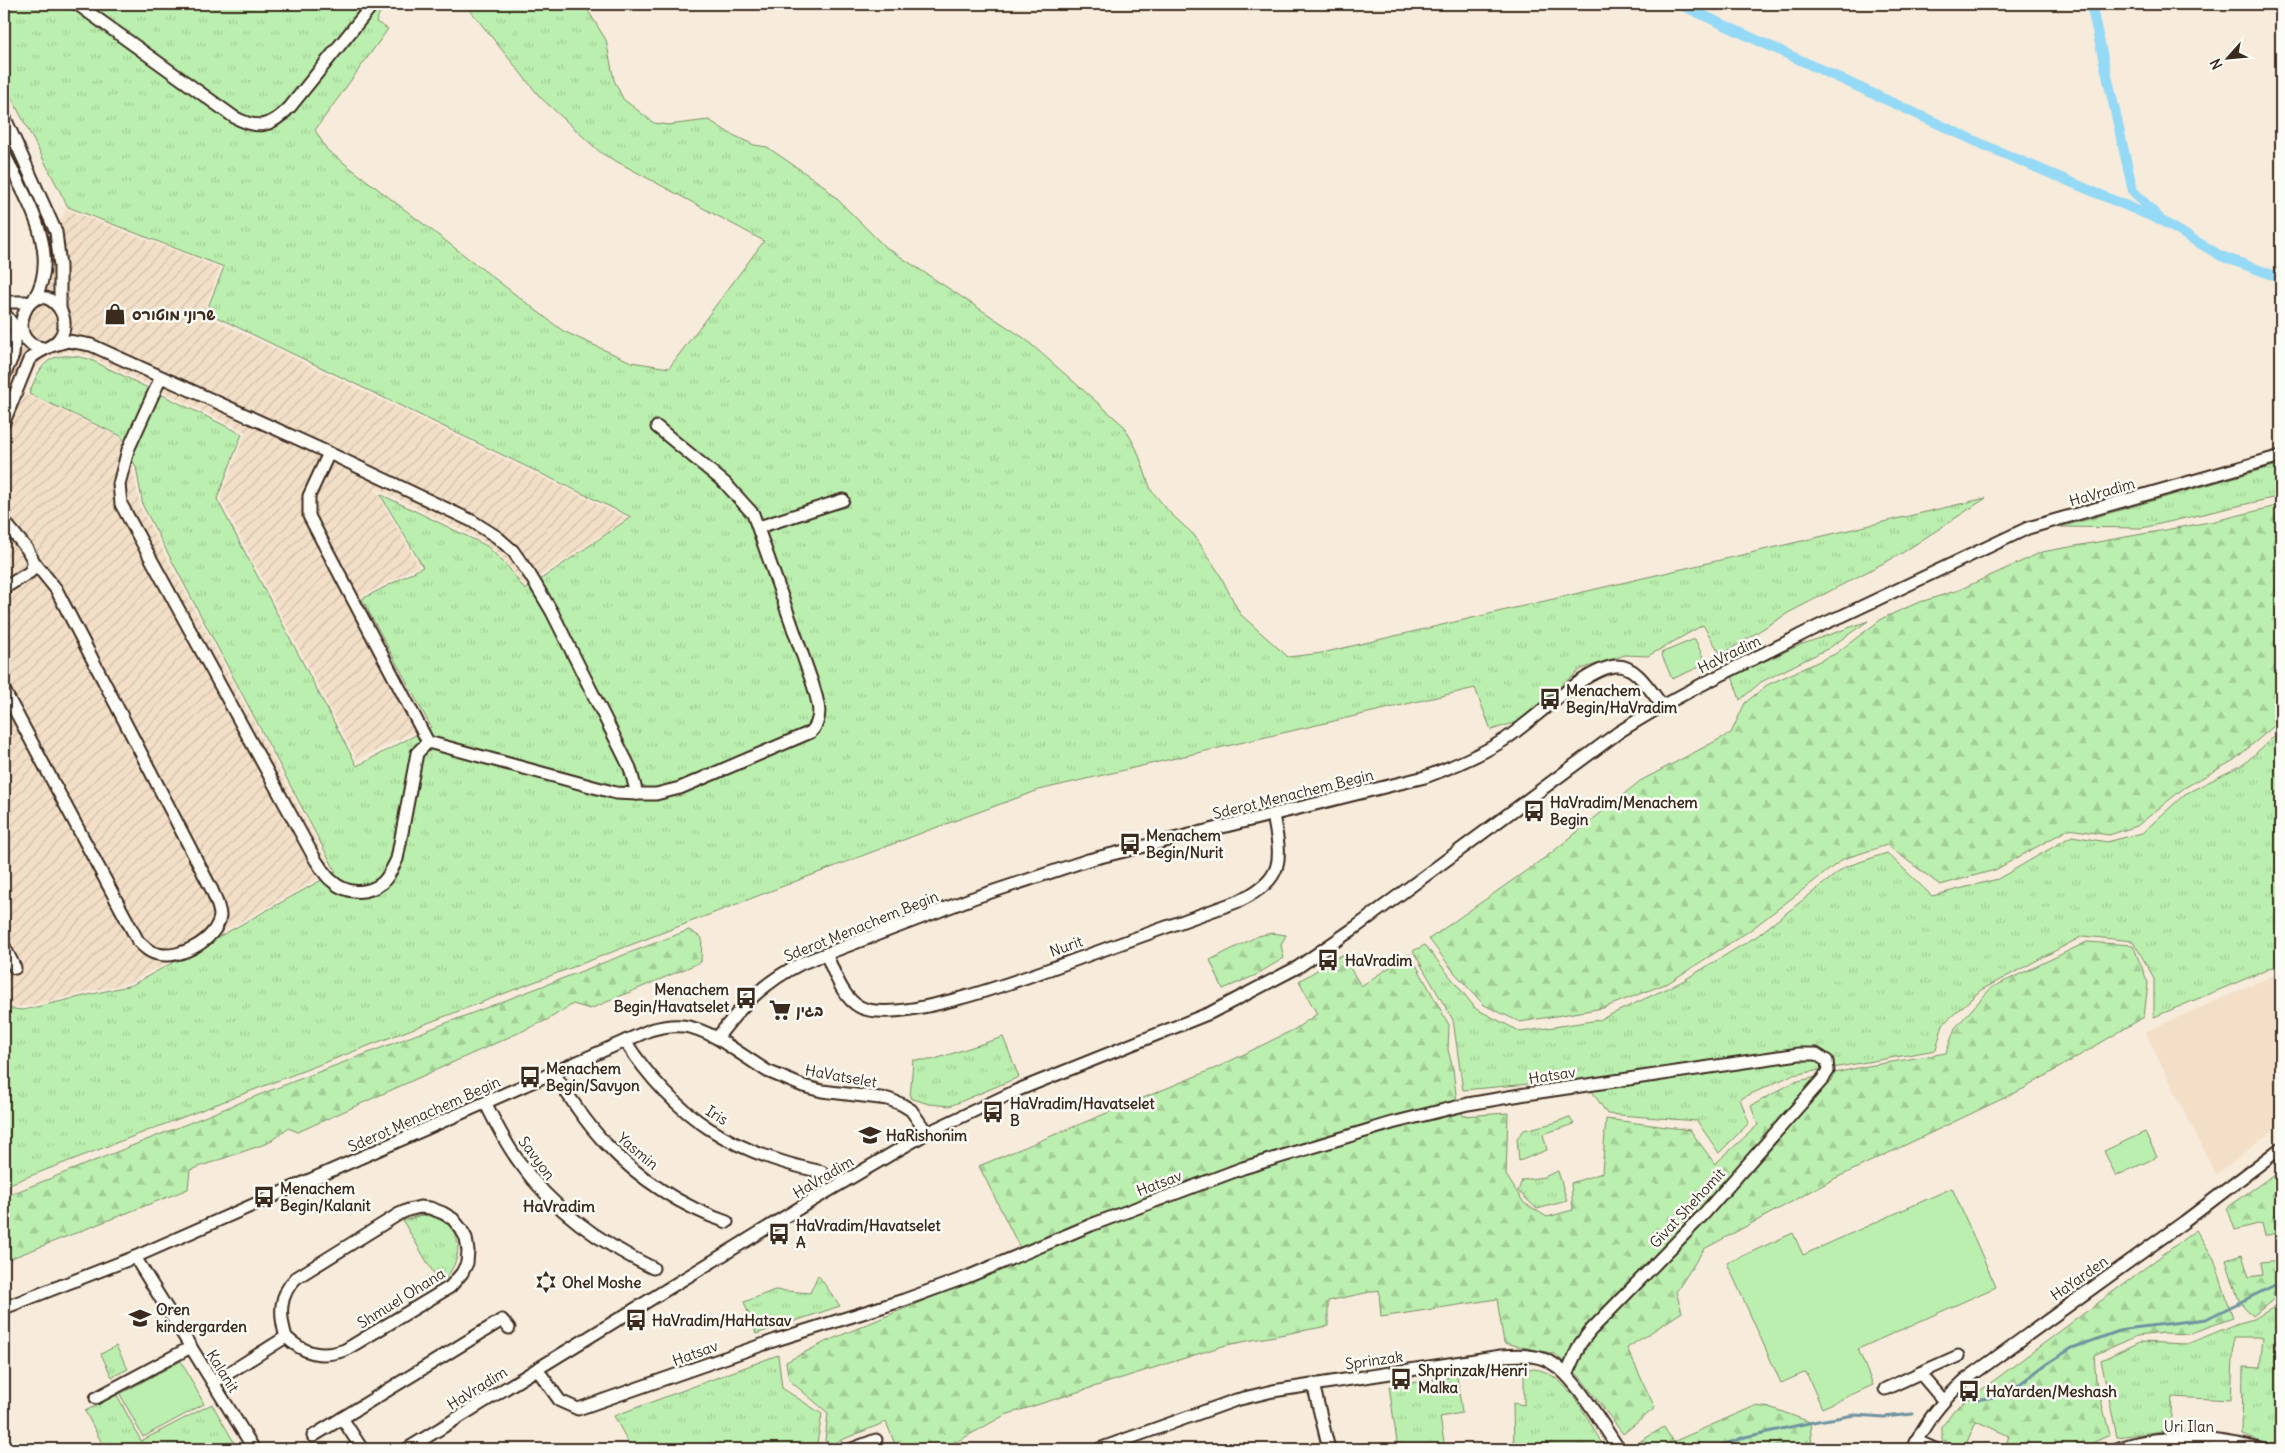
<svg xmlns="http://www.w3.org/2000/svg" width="2285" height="1453" font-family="Delius,'Playpen Sans Hebrew',sans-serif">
<defs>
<pattern id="industrial-furrows" width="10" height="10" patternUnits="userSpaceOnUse" patternTransform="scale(1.25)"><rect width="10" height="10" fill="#f3dfc8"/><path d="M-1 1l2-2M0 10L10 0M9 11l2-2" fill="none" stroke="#d1c0ab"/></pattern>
<pattern id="grass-tufts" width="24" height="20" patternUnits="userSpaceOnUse" patternTransform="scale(1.25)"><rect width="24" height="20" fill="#bbefaf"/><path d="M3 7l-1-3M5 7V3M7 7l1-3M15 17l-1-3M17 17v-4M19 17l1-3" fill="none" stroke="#a2cd96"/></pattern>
<pattern id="forest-firs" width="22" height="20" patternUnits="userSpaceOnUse" patternTransform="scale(1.25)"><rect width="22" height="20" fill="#bbefaf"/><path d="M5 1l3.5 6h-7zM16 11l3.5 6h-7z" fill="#a2cd96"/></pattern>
</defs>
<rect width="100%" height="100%" fill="#f7ebdb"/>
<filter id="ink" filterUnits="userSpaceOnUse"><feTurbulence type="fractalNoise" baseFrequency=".02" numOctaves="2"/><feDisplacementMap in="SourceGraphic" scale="10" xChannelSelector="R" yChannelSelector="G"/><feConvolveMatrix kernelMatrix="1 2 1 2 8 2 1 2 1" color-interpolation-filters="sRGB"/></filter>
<g filter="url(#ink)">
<!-- built -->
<polygon fill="#f3dfc8" points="2281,972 2281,1124 2216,1175 2145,1032"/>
<!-- industrial -->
<polygon fill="url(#industrial-furrows)" points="66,209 220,268 203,314 627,518 525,586 501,556 480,539 374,487 419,566 358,598 427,725 357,760 220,498 246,432 90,356 69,351 50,356 35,369 22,393 120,437 133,469 140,507 332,871 131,982 23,1007 4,1005 4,354"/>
<!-- grass -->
<g fill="url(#grass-tufts)" stroke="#7b8c66">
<path d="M4,4h379l-7,18 12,7 -73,101 12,20 236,181 68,31 38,6 95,-127 -163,-88 -61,-56 -75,-93h116l6,5 19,31 8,40 9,19 31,24 14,2 41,-5 20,13 25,12 13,2 57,39 60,60 140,92 100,88 13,24 14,40 19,23 24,22 25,38 21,41 48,43 34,-4 664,-155 -87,57 -111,58 -67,42 -18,-30 -55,31 -23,-1 -44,14 -64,53 -26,8 -16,-42 -436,102 -115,42 -920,354v-178l19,2 109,-25 204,-113 -193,-366 -7,-39 -15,-31 -92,-42c13,-34 21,-44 60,-35l153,75 -25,65 140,267 74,-39 -69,-128 61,-32 -43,-73 107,52 21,21 17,23 106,-73 -425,-205 18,-45 -156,-60 -64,-124z"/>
<polygon points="2281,464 2281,496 2142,528 2061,527"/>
<polygon points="1868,621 1829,648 1761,682 1740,700 1732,676 1800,645"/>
<polygon points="2281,730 2281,964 2154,1017 2154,978 2133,941 2083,936 1981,990 1943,1024 1936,1050 1792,1075 1740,1099 1749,1123 1719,1153 1697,1121 1607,1114 1584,1079 1463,1090 1453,1020 1413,951 1425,945 1476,1009 1521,1032 1599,1020 1681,982 1757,936 1845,867 1887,853 1932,896 1998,879 2072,836 2107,842 2142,833 2185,794 2244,764"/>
<polygon points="1003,1037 1019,1077 950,1106 929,1104 910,1098 913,1060 932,1060"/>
<polygon points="1569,1117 1574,1124 1543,1134 1547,1150 1519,1161 1517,1138 1524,1130 1554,1123"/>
<polygon points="1558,1171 1567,1201 1537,1209 1518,1191 1522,1180 1544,1177"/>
<path d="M421,1215c43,3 47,43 19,69l-37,-63z"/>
<polygon points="818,1275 840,1306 756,1334 744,1302 775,1290 810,1293"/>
<polygon points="2281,1303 2281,1449 2242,1435 2243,1367 2260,1368 2263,1337 2234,1337 2231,1400 2172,1397 2170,1430 2117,1437 2101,1360 2140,1342 2187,1344 2239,1323 2254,1319"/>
<polygon points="116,1346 128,1369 112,1377 101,1354"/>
<polygon points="778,1355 782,1388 822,1414 816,1449 632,1449 614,1416"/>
<path d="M1524,1368c6,1 14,1 19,3 30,12 47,53 62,78h-91l-1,-46 11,2z"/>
<polygon points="1457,1376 1462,1413 1440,1417 1445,1449 1398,1449 1389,1386"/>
<polygon points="117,1395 141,1441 212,1404 235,1444 226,1449 105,1449 85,1411"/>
</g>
<!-- forest -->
<g fill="url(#forest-firs)" stroke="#7b8c66">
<polygon points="2281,505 2281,720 2234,760 2184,788 2137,826 2109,835 2069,829 1995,870 1940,885 1887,845 1843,859 1749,931 1668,983 1603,1008 1520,1022 1484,1005 1454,972 1429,939 1550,854 1640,781 1731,733 1745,703 1767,685 1835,654 1883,618 1917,603 1959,590 2042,552 2215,521"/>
<polygon points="689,930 702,938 701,962 590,1009 573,1004 547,1020 298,1132 288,1128 268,1143 190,1170 188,1189 4,1261 4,1197 274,1089"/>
<polygon points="1272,933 1286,935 1281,945 1284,958 1254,976 1223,989 1210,960 1258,936"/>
<polygon points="2087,942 2133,945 2148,983 2144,1017 2025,1088 1836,1178 1704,1249 1676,1292 1682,1312 1627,1348 1655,1408 1623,1434 1580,1377 1555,1354 1504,1343 1497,1299 1381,1317 1379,1290 1328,1301 1328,1326 1226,1345 1005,1415 944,1449 897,1449 886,1422 834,1443 825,1441 828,1413 789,1380 786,1362 825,1342 1025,1258 979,1166 1218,1067 1295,1029 1317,1014 1299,981 1342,955 1361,986 1410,954 1449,1025 1448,1050 1453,1069 1457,1102 1463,1116 1508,1113 1506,1175 1524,1203 1547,1217 1573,1210 1571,1183 1602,1173 1606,1119 1690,1130 1715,1164 1758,1125 1751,1106 1794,1082 1862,1067 1946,1053 1955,1028 1991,988"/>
<polygon points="2281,1170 2281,1293 2253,1316 2239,1301 2226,1260 2242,1255 2249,1277 2263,1275 2261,1262 2280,1260 2276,1233 2265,1236 2262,1223 2235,1230 2227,1207"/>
<polygon points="2196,1230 2214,1259 2233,1318 2188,1334 2164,1333 2137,1336 2094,1355 2096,1381 2110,1435 2078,1449 2004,1449 2009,1436 1976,1421 1964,1449 1942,1440 1942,1427 1953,1411"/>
<polygon points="1755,1406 1772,1408 1810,1422 1812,1449 1633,1449 1631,1447 1664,1427 1673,1442"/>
</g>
<!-- pitch -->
<g fill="#bbefaf" stroke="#7b8c66">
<polygon points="1695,639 1706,664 1672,679 1661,653"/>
<polygon points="2145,1132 2157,1157 2116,1176 2104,1151"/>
<polygon points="1952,1188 1996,1287 1858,1349 1873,1385 1822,1408 1806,1372 1781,1383 1727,1263 1793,1233 1803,1255"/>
<polygon points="181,1361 204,1404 143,1437 120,1394"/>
</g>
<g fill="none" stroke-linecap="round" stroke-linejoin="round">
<!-- stream -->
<g stroke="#7093a0" stroke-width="3">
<polyline points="1976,1400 2005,1395 2045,1365 2072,1348 2125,1329 2206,1319 2281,1282"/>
<polyline points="1698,1449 1720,1446 1745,1437 1818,1421 1855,1415 1884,1417 1913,1414"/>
</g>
<!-- canal -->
<g stroke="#94d9f6" stroke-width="10">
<polyline points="1679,4 1986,146 2162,221 2221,256 2281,278"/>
<polyline points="2091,4 2133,191 2159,218"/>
</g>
<!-- minor casing -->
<g stroke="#3b2a1e" stroke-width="15">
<g id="minor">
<path d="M77,4l157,113c24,13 37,10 56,-10l83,-103"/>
<polyline points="4,116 56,232 60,266 60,309"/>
<path d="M4,153c20,43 59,99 30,146"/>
<polyline points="4,302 26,302"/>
<polyline points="4,313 15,327"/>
<polyline points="51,346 68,341 91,345 329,453 472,521 497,537 513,551 530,575 552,612 630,768 637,794"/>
<polyline points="4,376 13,355 15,332"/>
<path d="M161,377l-33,73 -9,34 2,20 194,355c5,7 10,17 17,22 14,13 35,14 50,2 7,-6 11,-16 15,-24l20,-106 11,-11"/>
<path d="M4,422l25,-62c9,-11 27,-12 33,-26 4,-8 2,-19 -3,-26 -28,-37 -59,35 -16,40"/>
<path d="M329,453l-20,43v20l119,226 188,51 21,1h19l24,-6 131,-56c14,-15 6,-33 1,-50l-59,-168 -28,-31 -68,-56"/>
<polyline points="4,521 27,549 34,562 30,572 4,588"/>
<polyline points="759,527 843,500"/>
<path d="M4,690l134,251c6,6 12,12 20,13 21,6 59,-14 62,-38 0,-8 -5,-18 -8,-26l-156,-301 -22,-27"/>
<polyline points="4,946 15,968"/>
<path d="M826,954c8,17 16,44 34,53 42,21 191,-39 237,-55 47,-17 95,-34 142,-51 46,-23 43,-40 34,-86"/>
<polyline points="717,1038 767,1071 803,1086 822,1091 888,1099 901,1104 911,1110 927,1133"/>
<path d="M625,1041c50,77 107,112 197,131"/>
<path d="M554,1073c16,25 32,50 52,71 32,34 76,63 121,78"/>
<path d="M486,1104c10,20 20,41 34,59 34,48 81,80 133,105"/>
<path d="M420,1207l10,1 13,5 10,6 8,10 5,9 2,13 -1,12 -5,10 -12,14 -105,63c-23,8 -41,4 -59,-13 -7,-23 -7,-42 10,-59l103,-64 9,-4z"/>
<polyline points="135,1257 254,1449"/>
<path d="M4,1308l131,-51 515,-227c27,-8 42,-5 67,8 25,-33 47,-56 85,-75l171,-65 115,-38 337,-83c27,-10 54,-21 79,-37 27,-17 84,-75 114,-74 19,0 33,26 44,39"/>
<polyline points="537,1369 560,1401 578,1409 776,1340 904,1300 967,1277 1091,1225 1243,1168 1392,1123 1468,1104 1526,1094 1799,1054 1816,1054 1827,1061 1828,1071 1822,1080 1702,1216 1590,1331 1580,1344 1567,1373"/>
<polyline points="1920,1373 1958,1356"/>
<polyline points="213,1383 286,1337"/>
<polyline points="1313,1384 1329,1449"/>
<polyline points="1885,1389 1920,1373 1943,1400"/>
<polyline points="96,1398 191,1347"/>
<polyline points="342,1418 362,1449"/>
<polyline points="313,1436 502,1320 509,1328"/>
<polyline points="1917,1441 1935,1449"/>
<polyline points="4,1445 6,1449"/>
<path d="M407,1449l394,-242 126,-74 91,-43 192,-77 88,-46 58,-40 263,-195c48,-31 97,-55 148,-80 25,-12 49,-26 75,-36l186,-88 253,-72"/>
<polyline points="852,1449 876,1440"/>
<path d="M1099,1449l137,-49 37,-9 228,-35c16,-1 35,-2 49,6 25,13 52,63 69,87"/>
<path d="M1913,1449c12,-28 30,-49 52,-69l219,-158 97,-74"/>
<path d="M2117,1449c43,-17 99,-11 143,0"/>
</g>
</g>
<!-- minor -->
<use href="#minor" stroke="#fdfcf7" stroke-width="11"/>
</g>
</g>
<!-- icons -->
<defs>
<g id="shop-bare" transform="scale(1.725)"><path d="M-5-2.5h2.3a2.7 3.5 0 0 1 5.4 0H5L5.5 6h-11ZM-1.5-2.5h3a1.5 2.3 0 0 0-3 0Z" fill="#3b2a1e" stroke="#fdfcf7" stroke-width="2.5" paint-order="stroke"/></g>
<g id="bus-bare" transform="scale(1.725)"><path d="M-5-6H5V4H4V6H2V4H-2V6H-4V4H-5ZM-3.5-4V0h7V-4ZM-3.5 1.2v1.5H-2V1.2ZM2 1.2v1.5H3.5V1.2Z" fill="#3b2a1e" stroke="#fdfcf7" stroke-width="2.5" paint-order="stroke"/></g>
<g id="supermarket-bare" transform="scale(1.725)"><path d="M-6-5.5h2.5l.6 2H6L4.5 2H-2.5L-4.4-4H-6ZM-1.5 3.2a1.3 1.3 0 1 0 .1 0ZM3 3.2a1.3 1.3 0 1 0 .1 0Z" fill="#3b2a1e" stroke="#fdfcf7" stroke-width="2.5" paint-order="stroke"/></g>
<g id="school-bare" transform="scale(1.725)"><path d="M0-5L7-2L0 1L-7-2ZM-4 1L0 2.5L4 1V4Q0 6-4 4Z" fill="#3b2a1e" stroke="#fdfcf7" stroke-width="2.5" paint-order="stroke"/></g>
<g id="synagogue-bare" transform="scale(1.725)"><path d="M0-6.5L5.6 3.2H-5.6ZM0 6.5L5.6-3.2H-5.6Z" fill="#3b2a1e" stroke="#fdfcf7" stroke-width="2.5" paint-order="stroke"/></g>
</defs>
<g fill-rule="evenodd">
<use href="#shop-bare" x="115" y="314"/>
<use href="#bus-bare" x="1550" y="699"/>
<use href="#bus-bare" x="1534" y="811"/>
<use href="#bus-bare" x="1130" y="844"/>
<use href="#bus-bare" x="1328" y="960"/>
<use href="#bus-bare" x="746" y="998"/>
<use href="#supermarket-bare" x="780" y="1010"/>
<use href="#bus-bare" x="530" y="1077"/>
<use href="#bus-bare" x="993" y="1112"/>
<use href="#school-bare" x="870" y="1135"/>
<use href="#bus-bare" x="264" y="1197"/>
<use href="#bus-bare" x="779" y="1234"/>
<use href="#synagogue-bare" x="546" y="1282"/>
<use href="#school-bare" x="140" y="1318"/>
<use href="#bus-bare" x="636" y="1320"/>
<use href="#bus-bare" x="1401" y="1379"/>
<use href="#bus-bare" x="1969" y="1391"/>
</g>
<g text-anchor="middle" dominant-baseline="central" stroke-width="5" stroke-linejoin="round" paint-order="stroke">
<!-- poi labels -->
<g font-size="15" font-weight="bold" fill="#3b2a1e" stroke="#fdfcf7" text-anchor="start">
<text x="132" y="314">שרוני מוטורס</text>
<text x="1566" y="690">Menachem<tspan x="1566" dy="17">Begin/HaVradim</tspan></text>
<text x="1550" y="802">HaVradim/Menachem<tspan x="1550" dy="17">Begin</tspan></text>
<text x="1146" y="835">Menachem<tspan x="1146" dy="17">Begin/Nurit</tspan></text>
<text x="1345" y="960">HaVradim</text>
<text x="729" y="989" text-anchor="end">Menachem<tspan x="729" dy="17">Begin/Havatselet</tspan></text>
<text x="796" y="1010">בגין</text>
<text x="546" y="1068">Menachem<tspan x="546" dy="17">Begin/Savyon</tspan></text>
<text x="1010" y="1103">HaVradim/Havatselet<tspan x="1010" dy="17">B</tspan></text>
<text x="886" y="1135">HaRishonim</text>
<text x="280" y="1188">Menachem<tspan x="280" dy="17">Begin/Kalanit</tspan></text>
<text x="796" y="1225">HaVradim/Havatselet<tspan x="796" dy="17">A</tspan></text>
<text x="562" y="1282">Ohel Moshe</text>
<text x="156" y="1309">Oren<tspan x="156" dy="17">kindergarden</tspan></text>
<text x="652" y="1320">HaVradim/HaHatsav</text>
<text x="1418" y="1370">Shprinzak/Henri<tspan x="1418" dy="17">Malka</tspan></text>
<text x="1986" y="1391">HaYarden/Meshash</text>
</g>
<!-- street labels -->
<g font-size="15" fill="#3b2a1e" stroke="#fdfcf7">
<text transform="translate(2102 492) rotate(-16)">HaVradim</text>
<text transform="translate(1729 654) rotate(-26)">HaVradim</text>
<text transform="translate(1293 794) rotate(-14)">Sderot Menachem Begin</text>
<text transform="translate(861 926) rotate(-22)">Sderot Menachem Begin</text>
<text transform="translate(1066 946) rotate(-20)">Nurit</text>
<text transform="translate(1552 1075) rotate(-9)">Hatsav</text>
<text transform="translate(841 1076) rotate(10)">HaVatselet</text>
<text transform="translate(424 1114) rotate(-24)">Sderot Menachem Begin</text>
<text transform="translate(717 1115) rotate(32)">Iris</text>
<text transform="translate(638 1151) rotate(40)">Yasmin</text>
<text transform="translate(537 1158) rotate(53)">Savyon</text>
<text transform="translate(823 1177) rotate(-31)">HaVradim</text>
<text transform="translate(1159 1183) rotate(-21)">Hatsav</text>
<text transform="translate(1687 1208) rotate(-47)">Givat Shehomit</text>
<text transform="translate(2079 1278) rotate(-35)">HaYarden</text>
<text transform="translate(401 1298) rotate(-32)">Shmuel Ohana</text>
<text transform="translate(695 1353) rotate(-20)">Hatsav</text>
<text transform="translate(1374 1360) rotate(-8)">Sprinzak</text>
<text transform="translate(223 1371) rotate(58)">Kalanit</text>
<text transform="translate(477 1388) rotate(-32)">HaVradim</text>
<text x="2189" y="1426">Uri Ilan</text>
</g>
<!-- neighbourhood labels -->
<g font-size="16" font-weight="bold" fill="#3b2a1e" stroke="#fdfcf7">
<text x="559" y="1206">HaVradim</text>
</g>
</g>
<!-- margin -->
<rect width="2285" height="1453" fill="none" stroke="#fdfcf7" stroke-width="20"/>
<rect x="10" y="10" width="2265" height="1433" fill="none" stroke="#3b2a1e" stroke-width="2" filter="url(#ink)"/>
<!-- north arrow -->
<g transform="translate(2228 58) rotate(243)" stroke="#fdfcf7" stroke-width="4" paint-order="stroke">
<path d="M0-4L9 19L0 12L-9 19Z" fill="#3b2a1e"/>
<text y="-8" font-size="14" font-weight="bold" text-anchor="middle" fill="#3b2a1e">N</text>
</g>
</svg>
